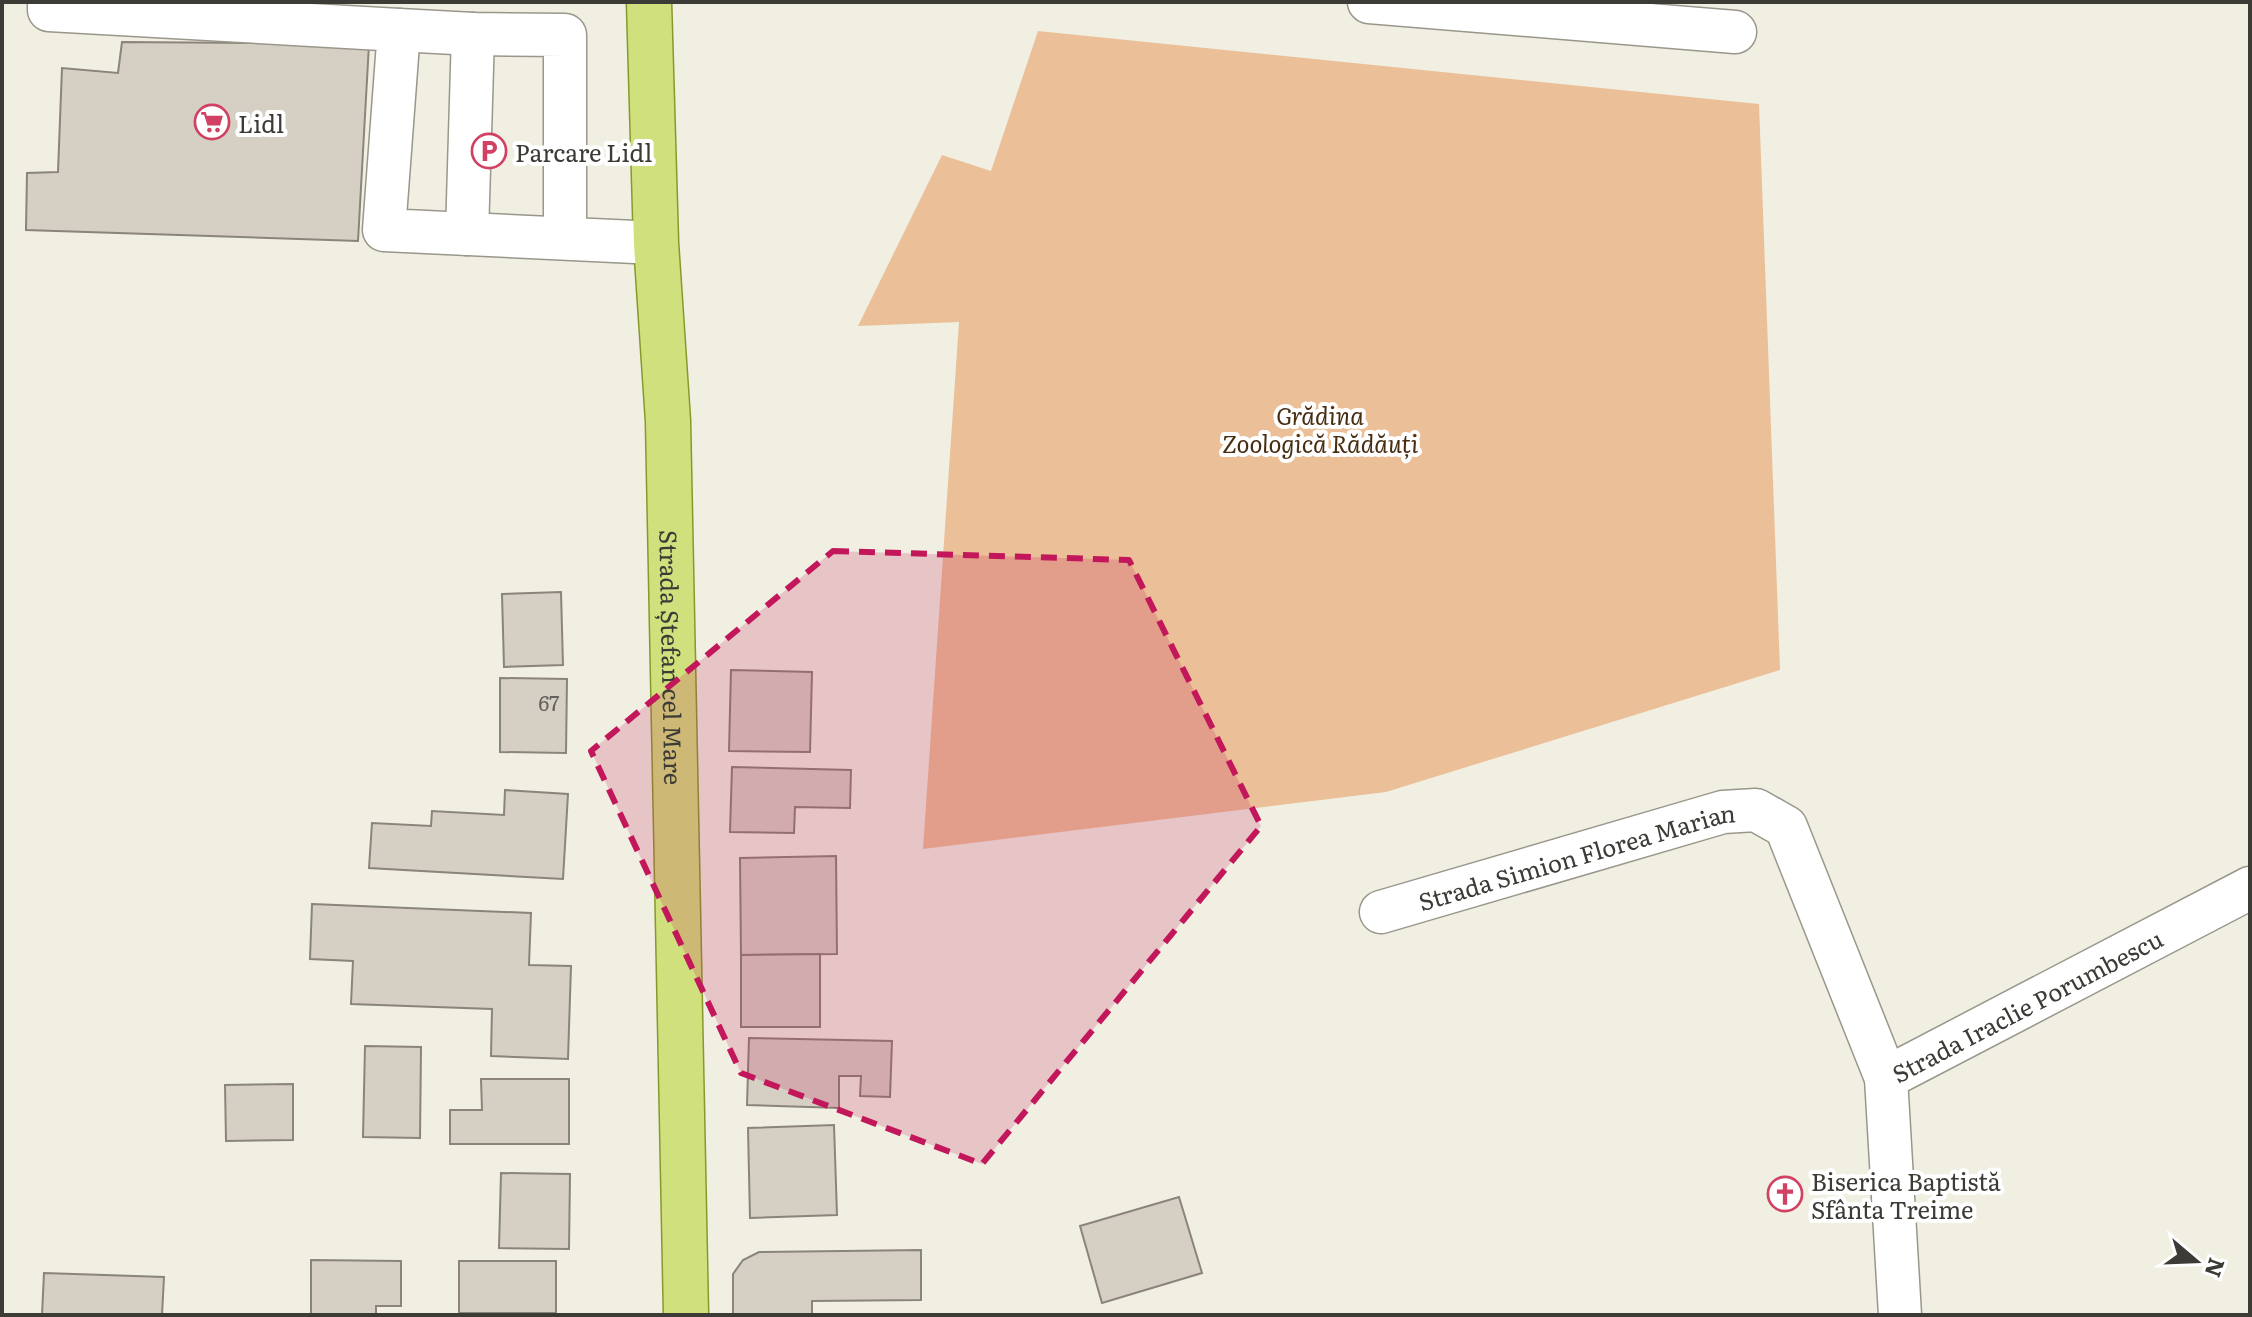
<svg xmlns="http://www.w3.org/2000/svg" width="2252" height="1317" font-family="Literata,serif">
<rect width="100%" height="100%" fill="#f0efe2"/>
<!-- green -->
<polygon fill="#ebc098" points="1038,31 1759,104 1780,670 1386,792 923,849 959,322 858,326 942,155 991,171"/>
<!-- building -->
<g fill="#d6d0c4" stroke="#8a847a" stroke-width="2">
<polygon points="122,42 369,44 358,241 26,230 27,173 58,172 62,68 118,73"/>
<polygon points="561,592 563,665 504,667 502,594"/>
<polygon points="731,670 812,672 810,752 729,751"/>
<polygon points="500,678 567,679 566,753 500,752"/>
<polygon points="732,767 851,770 850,808 795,807 794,833 730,832"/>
<polygon points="505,790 568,794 563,879 369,868 372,823 431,826 432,811 504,815"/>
<polygon points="836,856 837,954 741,955 740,858"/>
<polygon points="312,904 531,913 529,965 571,966 568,1059 491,1056 492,1009 351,1004 353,961 310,959"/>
<polygon points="820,954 820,1027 741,1027 741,955"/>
<polygon points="749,1038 892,1041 890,1097 860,1096 861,1076 839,1076 839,1108 747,1105"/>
<polygon points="365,1046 421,1047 420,1138 363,1137"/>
<polygon points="481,1079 569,1079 569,1144 450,1144 450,1110 482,1110"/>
<polygon points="293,1084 293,1140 226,1141 225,1085"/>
<polygon points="834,1125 837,1215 750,1218 748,1128"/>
<polygon points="501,1173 570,1174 569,1249 499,1248"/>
<polygon points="1179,1197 1202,1273 1102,1303 1080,1226"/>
<polygon points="921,1250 921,1300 812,1301 812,1315 733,1315 733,1274 743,1260 759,1252"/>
<polygon points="311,1260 401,1261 401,1306 376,1306 376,1315 311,1315"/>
<rect x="459" y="1261" width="97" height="52"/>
<polygon points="44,1273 164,1277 162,1315 42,1315"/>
</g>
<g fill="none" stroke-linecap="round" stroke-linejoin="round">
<!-- minor casing -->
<g stroke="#99978b" stroke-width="45">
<g id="minor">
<polyline points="49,2 49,10 399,30 384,230 656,243"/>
<polyline points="1369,2 1735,32"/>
<polyline points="399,30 473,34 565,35 565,237"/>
<polyline points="467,234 473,34"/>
<path id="s1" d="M1381,912l342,-100 33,-2 30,17 100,251"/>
<path id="s2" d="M1900,1315l-14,-237 364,-190"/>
</g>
</g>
<!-- major casing -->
<g stroke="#88992c" stroke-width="47">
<g id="major">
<path id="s3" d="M649,2l7,241 12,178 18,894"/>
</g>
</g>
<!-- minor -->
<use href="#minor" stroke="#fff" stroke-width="42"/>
<!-- major -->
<use href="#major" stroke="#d0e07d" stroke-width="44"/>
</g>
<!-- marked area -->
<path fill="#c2185b" fill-opacity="0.2" stroke="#c2185b" stroke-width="6" stroke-dasharray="16 10" stroke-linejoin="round" d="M833,551l296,9 132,266 -279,338 -241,-91 -150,-322z"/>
<!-- icons -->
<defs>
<g id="supermarket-ring" transform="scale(1.8)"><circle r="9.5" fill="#fff" stroke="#d04163" stroke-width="1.5"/><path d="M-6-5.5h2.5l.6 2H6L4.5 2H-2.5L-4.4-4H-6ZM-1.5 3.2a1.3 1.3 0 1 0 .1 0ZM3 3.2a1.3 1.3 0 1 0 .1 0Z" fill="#d04163"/></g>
<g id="parking-ring" transform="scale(1.8)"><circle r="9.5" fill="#fff" stroke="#d04163" stroke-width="1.5"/><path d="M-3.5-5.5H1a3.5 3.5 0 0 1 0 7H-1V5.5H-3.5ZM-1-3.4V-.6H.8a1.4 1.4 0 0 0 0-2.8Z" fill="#d04163"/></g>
<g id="church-ring" transform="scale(1.8)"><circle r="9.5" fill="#fff" stroke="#d04163" stroke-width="1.5"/><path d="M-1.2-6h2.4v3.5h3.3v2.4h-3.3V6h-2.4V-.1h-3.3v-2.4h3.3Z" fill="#d04163"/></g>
</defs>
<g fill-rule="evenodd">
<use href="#supermarket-ring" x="212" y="122"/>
<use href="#parking-ring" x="489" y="151"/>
<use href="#church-ring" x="1785" y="1194"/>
</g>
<g text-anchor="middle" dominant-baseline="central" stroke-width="8" stroke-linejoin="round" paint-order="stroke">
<!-- number labels -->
<g font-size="20" fill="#62605a">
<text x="549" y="702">67</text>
</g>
<!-- poi labels -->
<g font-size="24" fill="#3c3b36" stroke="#fff" text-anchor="start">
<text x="238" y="122">Lidl</text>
<text x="515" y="151">Parcare Lidl</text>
<text x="1811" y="1180">Biserica Baptistă<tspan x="1811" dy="28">Sfânta Treime</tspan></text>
</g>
<!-- park labels -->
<g font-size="24" font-style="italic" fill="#472e13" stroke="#fff">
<text x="1320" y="414">Grădina<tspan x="1320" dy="28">Zoologică Rădăuți</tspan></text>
</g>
<!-- street labels -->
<g font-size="24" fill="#3c3b36" stroke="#fff">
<text stroke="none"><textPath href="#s3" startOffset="656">Strada Ștefan cel Mare</textPath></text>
<text stroke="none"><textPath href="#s1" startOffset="204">Strada Simion Florea Marian</textPath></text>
<text stroke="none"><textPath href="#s2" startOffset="396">Strada Iraclie Porumbescu</textPath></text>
</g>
</g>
<!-- border -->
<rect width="2252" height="1317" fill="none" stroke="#3c3b36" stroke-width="8"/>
<!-- north arrow -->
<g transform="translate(2196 1261) rotate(109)" stroke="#ffffff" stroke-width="6" paint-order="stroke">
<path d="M0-6L14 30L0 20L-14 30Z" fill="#3c3b36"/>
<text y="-12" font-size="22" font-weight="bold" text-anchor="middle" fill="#3c3b36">N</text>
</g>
</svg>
